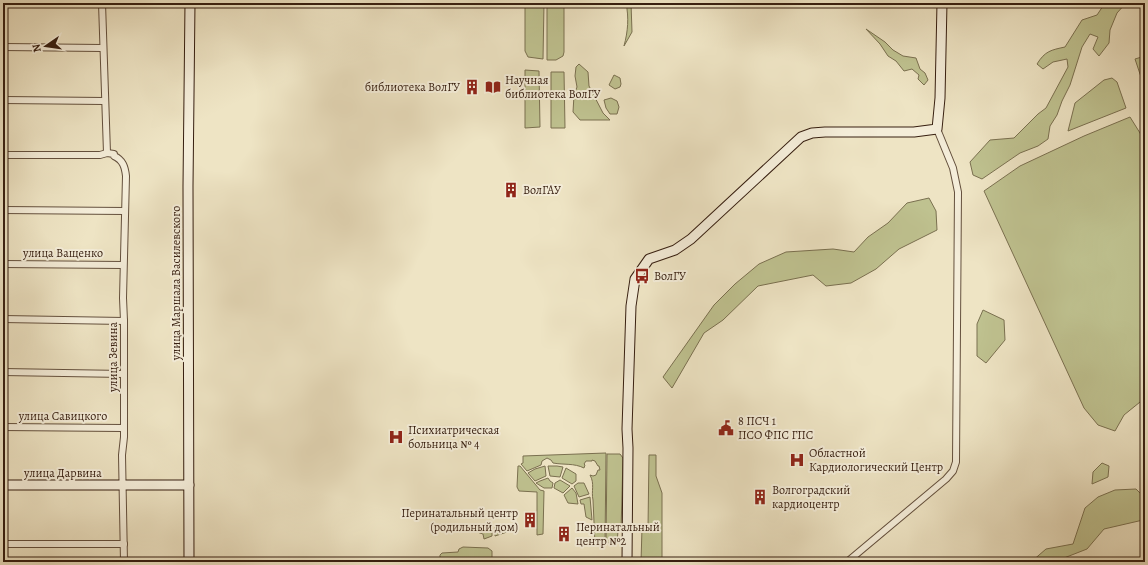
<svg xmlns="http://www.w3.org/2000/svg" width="1148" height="565" font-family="Alegreya,serif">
<rect width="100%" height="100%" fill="#eee4c4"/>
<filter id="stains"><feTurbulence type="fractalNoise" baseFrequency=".005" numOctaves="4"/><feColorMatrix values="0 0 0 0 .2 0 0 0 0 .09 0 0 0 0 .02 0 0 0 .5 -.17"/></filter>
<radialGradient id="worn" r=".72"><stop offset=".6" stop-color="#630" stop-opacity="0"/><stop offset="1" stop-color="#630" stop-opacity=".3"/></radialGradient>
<!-- green -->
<g fill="#bfc290" stroke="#7a7050">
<polygon points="525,3 544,3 543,59 528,57 525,51"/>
<polygon points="547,3 564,3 564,52 563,56 556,60 547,60"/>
<path d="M626,3h5l1,29 -8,14c4,-15 5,-28 2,-43z"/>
<path d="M1105,3h21l-9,10 -7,17 -1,13 -10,13 -6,-7 5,-12 -8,-3 -8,13 -12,38 -8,16 -5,14 -7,11 -2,13 -10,7 -18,7 -38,26 -9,-4 -3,-13 20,-22 24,-2 24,-24 8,-6 22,-41 -1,-8 -14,3 -10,7 -6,-5c8,-13 14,-14 28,-17l17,-27 15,-5z"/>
<polygon points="866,29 885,42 893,50 903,56 916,58 920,69 925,73 928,80 924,85 918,79 919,75 912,69 904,71 896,61 888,56 880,44"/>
<polygon points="1145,56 1145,89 1135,59"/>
<polygon points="579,64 588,72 589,86 603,113 610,120 580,120 573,112 574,95 577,87 575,76 576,67"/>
<polygon points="525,70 539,71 540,127 525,128"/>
<polygon points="551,72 564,72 565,128 551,128"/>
<polygon points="614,75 620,78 621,84 620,87 615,89 609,85"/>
<polygon points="1112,78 1117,82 1126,108 1068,131 1075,103 1104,80"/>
<polygon points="611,98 617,101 619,107 617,114 610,114 606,108 604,100"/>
<polygon points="1130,117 1145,141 1145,398 1124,415 1115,431 1098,425 1084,408 984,191 1020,166 1084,136"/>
<polygon points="929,198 936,211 937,230 899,249 876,269 851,283 826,286 813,275 758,286 723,320 704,333 672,388 663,377 714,305 735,284 759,264 786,252 833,249 854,252 868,237 888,223 907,203"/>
<polygon points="983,310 1004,320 1005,340 986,363 977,356 977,324"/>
<path d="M606,453l-1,93h-8l-2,-2 -2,-44c-2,-9 2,-16 -3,-25l3,1 3,-1 2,-5h2l-1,-4h-1l-3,-5 -3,-1v1h-6l-2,3 1,1 -1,3c-10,-5 -20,-3 -31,-5l-2,-3 -4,-2 -5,3 -1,4 -14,6 -6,-7 2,-1v-7z"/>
<polygon points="607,454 620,454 623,458 621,531 618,531 617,543 606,543"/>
<polygon points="649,455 656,455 656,476 662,493 662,562 641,562 642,528 648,528"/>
<polygon points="1102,463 1109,466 1108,477 1092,484 1093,472"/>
<polygon points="518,466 520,466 540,490 544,491 543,534 537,535 537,492 519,491 517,487"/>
<polygon points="545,466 546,476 535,481 528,473 535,469"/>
<polygon points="548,466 557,466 563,467 560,477 550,476"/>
<polygon points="566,468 576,474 576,481 572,484 562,478"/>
<polygon points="548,478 550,481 553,483 552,488 544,488 536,483 540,481"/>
<polygon points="560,480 570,486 563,493 554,488 555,483"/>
<polygon points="578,483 584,483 589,494 579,497 574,486"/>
<polygon points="572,488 576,493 578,504 568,503 564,495"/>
<polygon points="1136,489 1145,498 1145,518 1143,520 1104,529 1087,549 1064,558 1061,562 1031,562 1046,549 1073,544 1085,508 1098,497 1115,490"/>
<polygon points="590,497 592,520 586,517 584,504 581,504 580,500"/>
<polygon points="512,526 510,531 495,536 495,527"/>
<polygon points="492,527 492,536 484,539 483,534 477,532 474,528"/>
<polygon points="463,547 488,548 492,551 492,557 491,558 440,558 440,555 442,553 458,552 459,549"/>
</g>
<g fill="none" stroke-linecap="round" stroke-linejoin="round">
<!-- street casing -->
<g stroke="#64503d" stroke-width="8">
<g id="street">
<polyline points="102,3 107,153"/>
<polyline points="3,47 103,48"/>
<polyline points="3,100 105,101"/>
<path d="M3,155h97l7,-2 7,1v2c9,4 11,11 12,20l-3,122 1,23v116l-2,18 2,107"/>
<polyline points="3,210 125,211"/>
<polyline points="3,264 123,265"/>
<polyline points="3,319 124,321"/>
<polyline points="3,372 124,374"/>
<polyline points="3,427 123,428"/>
<polyline points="3,544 124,544"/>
<polyline points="847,562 946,479 953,471 956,462 958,192 953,168 937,129"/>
</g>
</g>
<!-- secondary casing -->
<g stroke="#361e10" stroke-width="11">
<g id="secondary">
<polyline points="3,485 189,485"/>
<polyline points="189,562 188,186 190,3"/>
<polyline points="627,562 628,448 627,429 631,306 635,279 649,259 675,250 691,239 801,137 812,133 825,132 914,132 937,129 940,98 942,3"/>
</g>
</g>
<!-- street -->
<use href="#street" stroke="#f4edd9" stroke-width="6"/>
<!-- secondary -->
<use href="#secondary" stroke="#f4edd9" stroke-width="9"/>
</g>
<!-- icons -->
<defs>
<g id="building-bare" transform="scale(1.2)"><path d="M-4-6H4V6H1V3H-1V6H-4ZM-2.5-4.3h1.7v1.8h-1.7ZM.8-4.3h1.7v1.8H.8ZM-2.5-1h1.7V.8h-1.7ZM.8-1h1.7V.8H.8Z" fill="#8f2418" stroke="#f4edd9" stroke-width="2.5" paint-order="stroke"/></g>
<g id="library-bare" transform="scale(1.2)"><path d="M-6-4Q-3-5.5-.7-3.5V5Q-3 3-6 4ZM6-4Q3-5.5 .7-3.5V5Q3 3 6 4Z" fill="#8f2418" stroke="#f4edd9" stroke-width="2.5" paint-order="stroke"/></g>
<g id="bus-bare" transform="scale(1.2)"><path d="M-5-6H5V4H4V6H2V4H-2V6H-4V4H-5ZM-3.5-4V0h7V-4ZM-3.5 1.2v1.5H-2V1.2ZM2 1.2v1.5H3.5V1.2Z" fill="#8f2418" stroke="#f4edd9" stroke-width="2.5" paint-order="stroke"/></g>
<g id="civic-bare" transform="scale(1.2)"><path d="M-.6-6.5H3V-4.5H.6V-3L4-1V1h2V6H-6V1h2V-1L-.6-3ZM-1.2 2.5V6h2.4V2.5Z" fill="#8f2418" stroke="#f4edd9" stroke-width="2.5" paint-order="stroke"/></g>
<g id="hospital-bare" transform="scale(1.2)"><path d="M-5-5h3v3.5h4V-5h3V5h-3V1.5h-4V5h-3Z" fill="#8f2418" stroke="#f4edd9" stroke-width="2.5" paint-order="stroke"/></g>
</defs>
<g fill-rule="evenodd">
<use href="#building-bare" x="472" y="87"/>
<use href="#library-bare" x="493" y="87"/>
<use href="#building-bare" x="511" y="190"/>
<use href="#bus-bare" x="642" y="276"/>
<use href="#civic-bare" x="726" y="428"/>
<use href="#hospital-bare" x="396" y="437"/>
<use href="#hospital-bare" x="797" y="460"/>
<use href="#building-bare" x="760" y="497"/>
<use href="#building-bare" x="530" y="520"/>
<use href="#building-bare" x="564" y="534"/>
</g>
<g text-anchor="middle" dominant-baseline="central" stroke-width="4" stroke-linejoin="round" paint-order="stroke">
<!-- poi labels -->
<g font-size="12" fill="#361e10" stroke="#f4edd9" text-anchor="start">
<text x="505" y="80">Научная<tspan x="505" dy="14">библиотека ВолГУ</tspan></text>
<text x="460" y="87" text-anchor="end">библиотека ВолГУ</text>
<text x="523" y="190">ВолГАУ</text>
<text x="654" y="276">ВолГУ</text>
<text x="738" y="421">8 ПСЧ 1<tspan x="738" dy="14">ПСО ФПС ГПС</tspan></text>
<text x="408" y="430">Психиатрическая<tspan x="408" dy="14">больница № 4</tspan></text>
<text x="809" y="453">Областной<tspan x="809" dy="14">Кардиологический Центр</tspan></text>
<text x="772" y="490">Волгоградский<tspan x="772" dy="14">кардиоцентр</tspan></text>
<text x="518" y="513" text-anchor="end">Перинатальный центр<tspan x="518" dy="14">(родильный дом)</tspan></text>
<text x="576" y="527">Перинатальный<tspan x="576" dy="14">центр №2</tspan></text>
</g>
<!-- street labels -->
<g font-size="12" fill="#361e10" stroke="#f4edd9">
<text x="63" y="253">улица Ващенко</text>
<text transform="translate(176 283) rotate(-90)">улица Маршала Василевского</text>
<text transform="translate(113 357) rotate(-90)">улица Зевина</text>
<text x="63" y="416">улица Савицкого</text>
<text x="63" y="473">улица Дарвина</text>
</g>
</g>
<!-- margin -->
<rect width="1148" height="565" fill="none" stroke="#eee4c4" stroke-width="16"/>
<rect x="4" y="4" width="1140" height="557" fill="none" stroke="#361e10" stroke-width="2"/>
<rect x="8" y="8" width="1132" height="549" fill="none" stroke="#361e10"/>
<!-- north arrow -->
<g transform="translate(46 46) rotate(257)" stroke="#f4edd9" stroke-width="3" paint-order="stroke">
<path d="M0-3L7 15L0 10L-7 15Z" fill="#361e10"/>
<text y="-6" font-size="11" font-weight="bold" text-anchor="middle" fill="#361e10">N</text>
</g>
<rect width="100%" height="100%" filter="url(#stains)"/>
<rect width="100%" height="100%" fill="url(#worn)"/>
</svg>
